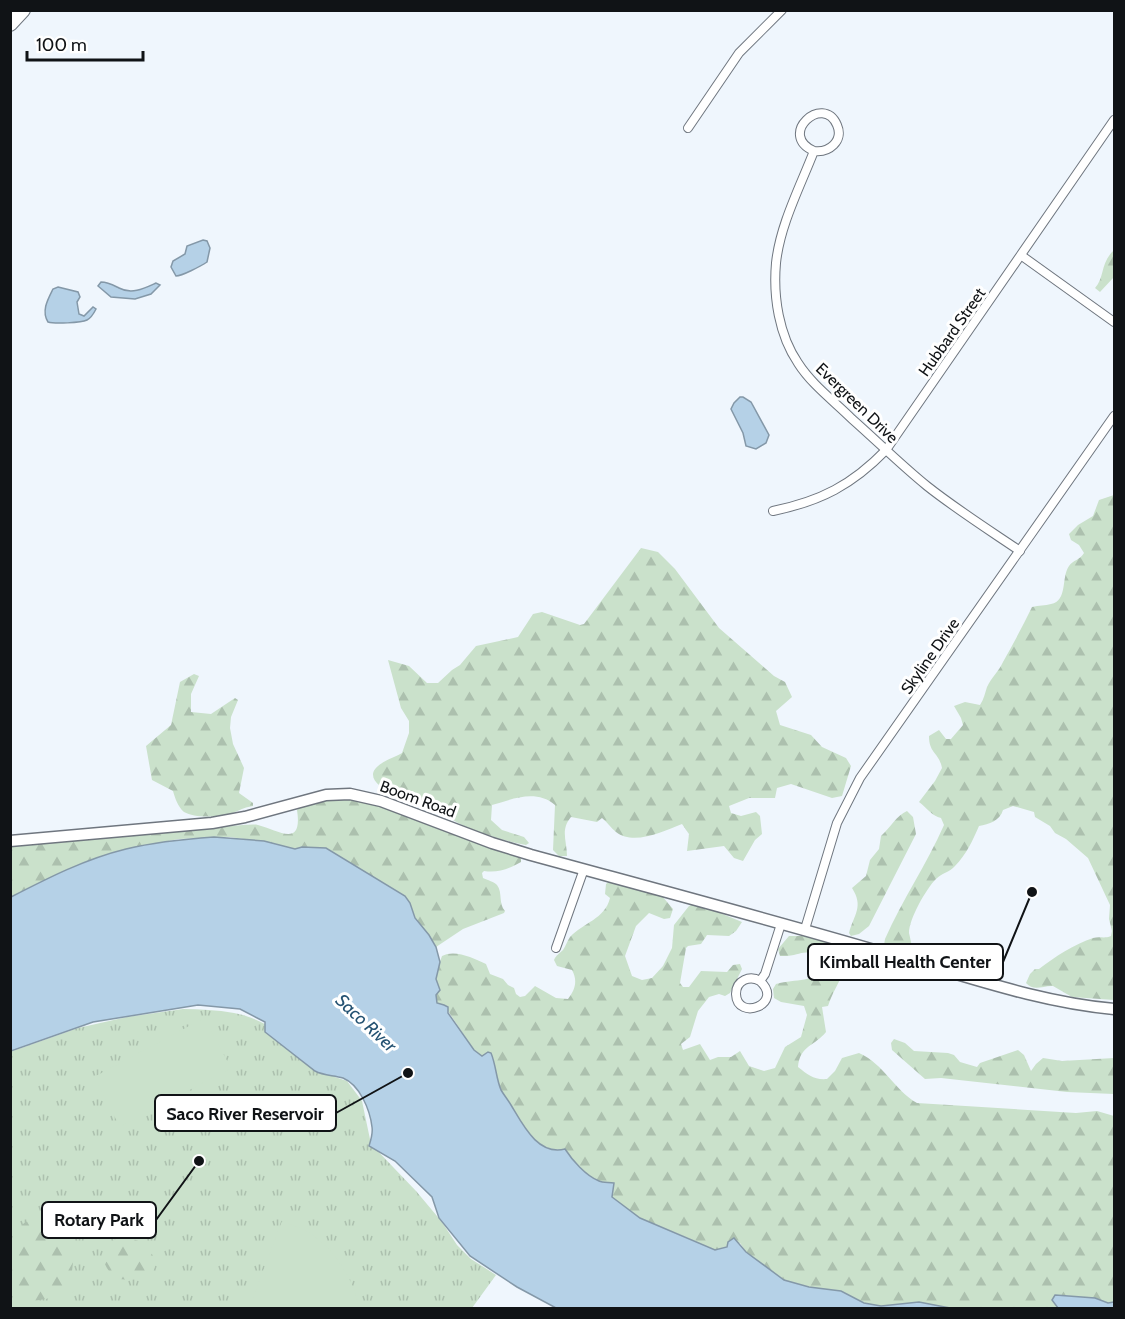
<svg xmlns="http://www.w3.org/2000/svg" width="1125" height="1319" font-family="Cabin,sans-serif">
<defs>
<pattern id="grass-tufts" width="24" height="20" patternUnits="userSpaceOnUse" patternTransform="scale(1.5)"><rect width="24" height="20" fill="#cae1cb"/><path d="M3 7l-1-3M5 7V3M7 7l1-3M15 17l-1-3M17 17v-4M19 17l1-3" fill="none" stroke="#acc0ae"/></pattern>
<pattern id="forest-firs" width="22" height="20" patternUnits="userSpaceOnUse" patternTransform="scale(1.5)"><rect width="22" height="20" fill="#cae1cb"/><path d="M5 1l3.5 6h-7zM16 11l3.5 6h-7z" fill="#acc0ae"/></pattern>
</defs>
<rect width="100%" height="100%" fill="#eff6fd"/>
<!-- grass -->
<path fill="url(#grass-tufts)" d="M183,1009c17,0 34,1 51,4 39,7 72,40 101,64l12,4 15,20 9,43 45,47 26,31 15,23 14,14 25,16 -24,33h-461l-1,-256 68,-24 49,-11z"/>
<!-- forest -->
<g fill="url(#forest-firs)">
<path d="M1114,250v27l-14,15 -5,-4c10,-11 5,-25 19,-38z"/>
<path d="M1114,495v505l-42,-3 -19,-11c-9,-1 -19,6 -27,-3l4,-9 5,-5h4c17,-13 34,-24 54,-31 7,-2 11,1 18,-2l1,-5 -3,-12 1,-14 -22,-47 -22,-19 -11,-6 -5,-7 -15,-9 -1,-5 -21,-6 -10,4c-3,11 -14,14 -24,16 -6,14 -13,29 -24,40 -5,6 -13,7 -19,13 -10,10 -27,40 -27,54 1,4 2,9 3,14l-5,3 -15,-1 -8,-4 1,-6c17,-39 42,-75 59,-114l-3,-7c-9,-2 -14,-10 -22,-16l16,-21 7,-13c-3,-16 -13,-14 -13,-32l10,-6 7,9h5l12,-14 -2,-7 -7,-12 11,-4 15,3c4,-6 5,-12 7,-18 4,-9 12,-16 16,-25 10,-18 20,-36 29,-55 7,-2 13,-1 19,-3 17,-3 10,-27 18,-38 4,-6 11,-6 15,-13l-5,-8 -8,-5 -2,-6 9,-9 15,-9 6,-16z"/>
<path d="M641,548l17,4 17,17 44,59 55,48 11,6 7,15 -16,14 4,14 31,10 11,12 24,11 5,8 -9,30 -10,2 -41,-14 -14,4 -2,10h-26l-20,8 2,7 10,3 15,-4 4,4 2,18 -7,6 -12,21 -9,-3 -10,-12 -37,5 2,-17 -7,-10c-18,7 -48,22 -66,8 -5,-4 -9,-10 -14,-14l-5,4 -26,-5c-11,13 -4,24 -4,39h-8l-6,-6 2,-45c-19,-16 -42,-6 -63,0l-1,15 11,10 22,7 5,6 -3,2c-25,-5 -53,-13 -75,-26 -8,-4 -14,-12 -23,-16 -12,-5 -56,-11 -55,-29 1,-10 20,-16 29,-21l7,-20v-12l-8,-13 -13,-48 21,6 18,17h11l14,-13 8,-5 16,-19 42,-9 15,-23 9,-2 38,13 4,-1z"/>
<path d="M194,674l5,2 -8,18v18l20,2 24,-16 3,2 -7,17 -1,11 3,16 11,24 -5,25 14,10v3c-7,1 -11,3 -18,6 -12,5 -39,7 -51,0 -6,-5 -9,-14 -11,-21l-21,-11 -6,-34 25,-21 9,-43z"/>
<path d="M343,798l34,7 144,51v6c-12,7 -23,11 -37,9l-2,2 1,5c4,2 12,4 14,7 6,8 1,18 8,26l-1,2 -41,16 -27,18 -7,-12 -14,-17 -5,-15 -5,-7 -79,-48h-42l-7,-4 -47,-7 -51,2 -53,10 -48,16 -67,32v-50l232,-22c5,0 11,-1 15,0 20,5 45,24 39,-15l5,-5z"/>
<path d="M907,811l6,6 3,17 -47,92 -10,8 -8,2 -2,-3c5,-19 15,-26 3,-45l14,-12 4,-16 9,-11 2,-13c9,-8 16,-21 26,-25z"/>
<path d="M610,881l52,15 11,13 -3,9 -6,1 -15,-6 -13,13 -11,30 7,20 10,4 10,-2 11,-12 9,-18 2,-23 15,-19 7,-3 46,19 -6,9 -7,5 -22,-1 -6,9 -13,2 -2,2 -6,35 3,4h6l12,-16 26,1 6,-7 7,-1 2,5 -12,24 -5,3 -6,-2 -10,3 -11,14 -8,26 -9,7 2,6 17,-6 10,16 8,-3h13l9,-6 9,15 15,5 11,-3 10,-21 16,-10 6,-22 -3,-9 -23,-4 -7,-4 -1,-9 3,-5c21,-6 37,0 53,-18l-2,-6c-27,-15 -23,-3 -47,-4l-2,-7 11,-13h21l35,12c6,21 -11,38 -17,58l-6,1 4,25c-11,14 -26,13 -28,35 10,8 16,13 29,12l8,-8 7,-13 17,-5c25,11 35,37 58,50l159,10 21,-2 17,5v186l-6,1 -13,-5 -40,-3 -3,5 6,8h-108l-32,-6 -37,4 -17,-3 -24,-12 -31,-4 -25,-7 -38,-28 -6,-9 -25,7 -15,-5 -12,-7 -48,-20 -29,-21 3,-14c-4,-1 -11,0 -15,-2 -13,-5 -27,-21 -34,-32 -27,6 -42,-24 -54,-44 -3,-5 -7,-10 -10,-15 -4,-10 -6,-22 -8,-32l-11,-2 -8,-6 -30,-45 -7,-1 -2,-5 2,-29 5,-14c13,-7 31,2 44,8l4,10 13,5 5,6 6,3 2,6 4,3 5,-1 10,-10 21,12 12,1c7,-9 10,-18 4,-29l-15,-4 -3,-6c2,-5 5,-6 9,-10 3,-4 4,-9 7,-13 13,-14 35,-18 40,-39l-5,-4 1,-10z"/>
<polygon points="894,1039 905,1043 914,1051 948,1053 954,1055 960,1062 977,1067 980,1063 1018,1050 1024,1055 1031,1071 1036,1064 1043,1058 1062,1061 1114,1058 1114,1094 1067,1092 941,1078 925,1079 892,1050 891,1043"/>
<path d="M33,1217l9,4 22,28 10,5 -2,17 5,8v8l-6,7 -52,10 -5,-11 3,-9c-13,-23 2,-37 6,-60z"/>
<path d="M121,1236c20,4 24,7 35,24 -1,3 -1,6 -2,9 -5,10 -27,13 -37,9 -5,-2 -10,-9 -12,-14l9,-15v-9z"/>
</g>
<!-- pitch -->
<g fill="#cae1cb">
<polygon points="204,1018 231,1068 120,1127 94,1077"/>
<polygon points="233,1092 248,1099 238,1124 222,1117"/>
<path d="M282,1221c8,4 18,6 26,11 26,16 46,47 51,76h-110z"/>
</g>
<!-- water -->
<g fill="#b5d1e7" stroke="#8498a8" stroke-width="1.5">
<path d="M203,240l4,1 3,7 -3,14c-6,4 -25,14 -31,14l-5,-9 2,-6 12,-7 2,-8z"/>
<path d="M101,282c7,0 12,3 18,6 13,7 26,0 37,-5l4,2 -9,9 -16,5 -24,-2 -13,-11z"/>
<path d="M58,287l20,5 2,5 -3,5 2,12 5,2 9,-9 3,2c-2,4 -5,9 -9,11 -6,3 -33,4 -39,2 -7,-11 0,-23 5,-33z"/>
<polygon points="740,397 743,397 751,402 769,435 766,443 756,449 746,446 743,433 731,409 734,403"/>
<path d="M214,837l50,4 31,8 7,-2 24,1 79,48 5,7 5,15 14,17 7,12 4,15 -4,17 4,11 -4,5 1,8 7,2 4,2v6l26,37 8,6 6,-4 3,1c5,12 5,25 10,37 3,5 7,10 10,15 12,20 27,51 54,44 7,11 21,27 34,32 4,2 10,1 15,2l-2,14 28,21 75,32 12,-3 1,-5 6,-4 12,14 38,28 25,7 32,4 23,12 17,3 38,-4 31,6h-394l-39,-21 -47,-31 -31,-38 -7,-21 -37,-36 -26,-15c2,-6 4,-13 3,-19 -2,-17 -12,-42 -29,-49 -9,-3 -19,-2 -28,-7l-50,-39v-10l-25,-13 -42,-4 -105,17 -82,29v-154c37,-19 74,-38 115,-48 29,-7 59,-10 88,-12z"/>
<polygon points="1055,1295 1095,1298 1108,1303 1114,1302 1114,1308 1058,1308 1052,1300"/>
</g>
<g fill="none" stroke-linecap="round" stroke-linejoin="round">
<!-- street casing -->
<g stroke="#6f767f" stroke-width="10">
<g id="street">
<polyline points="688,128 739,53 782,10"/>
<path d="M814,151c-37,-16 9,-58 23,-26 7,16 -8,28 -23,26 -14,36 -34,74 -38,112 -3,34 3,72 22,100 14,22 36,38 54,56 25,22 49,46 75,67 29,23 62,44 93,65"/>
<polyline points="1022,256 1114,322"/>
<path d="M773,511c48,-10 79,-26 113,-61l228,-330"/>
<polyline points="805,929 837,823 860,778 1114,416"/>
<polyline points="556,948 584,869"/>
<path d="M760,981c25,23 -23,41 -24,13 0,-14 14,-19 24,-13l5,-7 16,-50"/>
</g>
</g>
<!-- secondary casing -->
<g stroke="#6f767f" stroke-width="13">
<path id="secondary" d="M10,841l202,-18 33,-6 81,-22 24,-1 31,7 111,42 39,12c117,32 234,63 350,97 77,21 154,50 233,57"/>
</g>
<!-- highway casing -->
<g stroke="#6f767f" stroke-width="16">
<polyline id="highway" points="10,24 23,10"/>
</g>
<!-- street -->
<use href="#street" stroke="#fff" stroke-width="8"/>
<!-- secondary -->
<use href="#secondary" stroke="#fff" stroke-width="10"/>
<!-- highway -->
<use href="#highway" stroke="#fff" stroke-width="14"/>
</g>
<g text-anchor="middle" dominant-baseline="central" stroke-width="6" stroke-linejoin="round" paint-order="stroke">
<!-- street labels -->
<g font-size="16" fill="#101316" stroke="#fff">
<text transform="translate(952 332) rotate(-55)">Hubbard Street</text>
<text transform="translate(857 403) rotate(44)">Evergreen Drive</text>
<text transform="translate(930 656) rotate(-55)">Skyline Drive</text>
<text transform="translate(418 799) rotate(20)">Boom Road</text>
</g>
<!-- water labels -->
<g font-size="18" font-style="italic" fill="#245272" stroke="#fff">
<text transform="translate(366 1023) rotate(43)">Saco River</text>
</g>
</g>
<!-- callouts -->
<path fill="none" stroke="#101316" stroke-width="2" d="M1032 892L1003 962M408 1073L336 1113M199 1161L156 1220"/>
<g fill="#101316" stroke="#fff" stroke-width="2">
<circle cx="1032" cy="892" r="6"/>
<circle cx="408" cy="1073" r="6"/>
<circle cx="199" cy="1161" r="6"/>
</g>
<g fill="#fff" stroke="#101316" stroke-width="2">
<rect x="808" y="944" width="195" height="36" rx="6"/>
<rect x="155" y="1095" width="181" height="36" rx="6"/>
<rect x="42" y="1202" width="114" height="36" rx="6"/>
</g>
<g font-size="18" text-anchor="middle" font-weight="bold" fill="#101316">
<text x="905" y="968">Kimball Health Center</text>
<text x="245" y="1120">Saco River Reservoir</text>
<text x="99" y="1226">Rotary Park</text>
</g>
<!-- border -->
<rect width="1125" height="1319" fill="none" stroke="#101316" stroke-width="24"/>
<!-- scale -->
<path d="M27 51v9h116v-9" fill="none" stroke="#101316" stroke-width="3"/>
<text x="36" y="51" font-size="18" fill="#101316" stroke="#ffffff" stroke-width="4.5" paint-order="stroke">100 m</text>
</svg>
